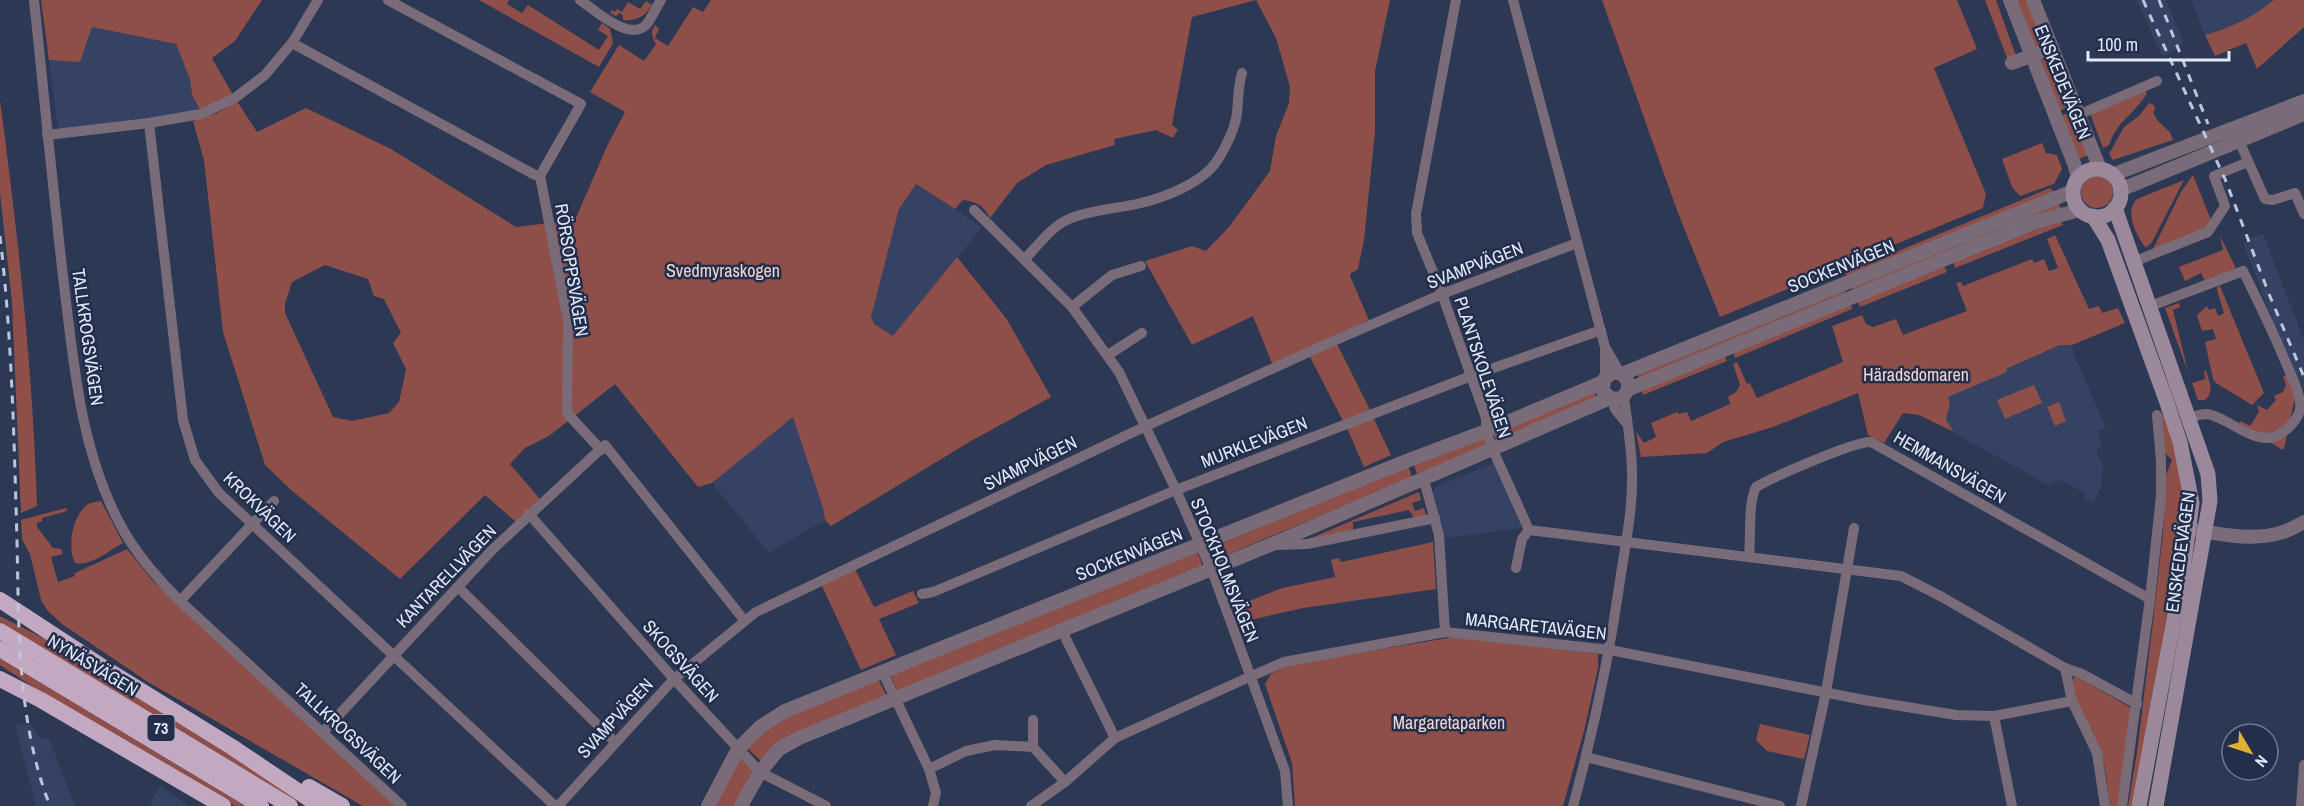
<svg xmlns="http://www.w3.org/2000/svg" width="2304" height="806" font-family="'Archivo Narrow',sans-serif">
<rect width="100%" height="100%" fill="#2d3855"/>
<!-- built -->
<g fill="#354264">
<polygon points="2137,0 2166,0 2183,41 2182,46 2164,56 2161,54"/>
<polygon points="2191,0 2274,0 2261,11 2229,29 2205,35"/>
<polygon points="92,27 177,44 190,79 192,95 200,110 149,120 58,130 49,60 80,62"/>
<polygon points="916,184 982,227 893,337 874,324 871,317 899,209"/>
<polygon points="2263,233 2304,341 2304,390 2279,338 2244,245 2245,241"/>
<polygon points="2061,345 2072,345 2071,347 2106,428 2098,431 2102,447 2095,450 2103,464 2101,487 2093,504 2085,499 2084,493 2067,483 2059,480 2048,485 1954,433 1946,420 1950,403 1947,397 2007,372 2006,369"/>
<polygon points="793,416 823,508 825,520 769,553 712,483"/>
<polygon points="1494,463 1522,528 1445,538 1433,493 1435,487"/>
<polygon points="31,724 39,738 49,739 75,806 36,806 15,725"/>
<polygon points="160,786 190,806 149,806"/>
</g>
<!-- green -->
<g fill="#8e4f48" fill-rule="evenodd">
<polygon points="41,0 262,0 235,41 212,58 233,95 200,110 192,95 190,79 176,44 92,27 80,62 49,60"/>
<polygon points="479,0 509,0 507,4 522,13 528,5 599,50 608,36 598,30 602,23 610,29 613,43 599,67"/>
<path d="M711,0h679l-15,71v61l-11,108 -6,29 -7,4 -1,3 19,44 -96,46 -20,-50 -61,29 -47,-84 47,-15 14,5 23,-24 41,-56 6,-35 13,-33 1,-16 -14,-49 -20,-38 -64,17 -20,108 6,5 -5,8 -17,-8 -42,9 1,6 -69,20 -29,18 -27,35c-7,-13 -13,-16 -27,-18l-8,9 -39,-25 -17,25 -28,108 3,7 19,12 64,-79 49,61 45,79 -80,44 -140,85 -6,-6 -2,-12 -30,-91 -81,66 -14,4 -83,-103 -66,52 -24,12 -15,16 30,35 -24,23 -31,-27 -85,84 -109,-89 -26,-25 -42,-133 -19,-172 -11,-39 24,-8 20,-12 20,31 49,-24 85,41 125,78 59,-7 33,-76 17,-32 -35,-20 29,-47 25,16 12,-17c-4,-8 -6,-11 -1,-19l4,4 -4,9 13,8 25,-39 10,5zM325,265l43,14 6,17 10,3 17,34 -8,10 13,26 -7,33 -10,11 -37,8 -19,-4 -48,-104v-9l7,-22z"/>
<polygon points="1602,0 1957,0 1977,49 1934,68 1986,194 1983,208 1720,317 1678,213"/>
<polygon points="1985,0 1996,0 2016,56 2007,58"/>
<polygon points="2016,0 2027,0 2042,38 2039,47 2035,49"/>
<path d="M2274,0h30v27l-47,42 -11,-26 -31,13 -10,-21c26,-7 48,-18 69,-35z"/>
<path d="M646,1l6,4c-7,12 -16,16 -29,15v-5l-4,-2 -3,3 -6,-3 2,-3 3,2 2,-3 5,3 6,-10 12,7z"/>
<polygon points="2041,59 2052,63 2069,107 2059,111"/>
<path d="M2145,90l2,3c-11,20 -30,27 -38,52l-6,3 -13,-35z"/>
<path d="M0,100c18,135 33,271 37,406l-16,7 -9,-211 -12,-109z"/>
<polygon points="2149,103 2154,105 2155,110 2153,112 2157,120 2170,132 2173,140 2113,160 2109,154 2124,127 2139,116"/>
<polygon points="2071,112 2089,155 2078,159 2061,116"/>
<polygon points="2042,143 2046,153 2057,155 2062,169 2054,184 2020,196 2012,187 2002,159"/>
<polygon points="2193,175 2211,220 2203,230 2152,251 2181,192"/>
<circle cx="2097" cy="192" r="16"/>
<path d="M2184,180l-32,62 -6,6c-10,-12 -22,-37 -9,-49z"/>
<polygon points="2050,188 2055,193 1848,281 1845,273"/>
<polygon points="2058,202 2062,211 1853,293 1851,285"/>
<polygon points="2061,221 2063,225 1955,268 1953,262 2035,229"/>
<polygon points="2055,235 2089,309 2099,306 2102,313 2118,308 2125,323 2072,345 2060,345 2006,369 2007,372 1948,397 1950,403 1946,420 1954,432 1919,415 1903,413 1884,443 1868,435 1858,393 1773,427 1723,442 1707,453 1641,457 1636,432 1644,443 1656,437 1651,423 1677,412 1679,414 1687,412 1691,421 1730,404 1728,397 1736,392 1740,385 1733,364 1737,362 1747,384 1750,383 1757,398 1843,362 1832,326 1862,315 1866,324 1873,327 1896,319 1903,335 1967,311 1956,283 1961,282 1963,286 2032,259 2034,263 2044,259 2049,271 2058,268 2047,239"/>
<polygon points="2220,236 2236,268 2205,281 2201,273 2185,281 2179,267 2223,250"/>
<polygon points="1944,266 1947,272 1860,307 1856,299"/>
<polygon points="2220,286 2264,393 2252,405 2216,383 2213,379 2205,342 2216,339 2213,329 2202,331 2197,315 2207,306 2209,310 2215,308 2218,316 2224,313 2217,290 2217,287"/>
<polygon points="1844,288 1846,294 1639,379 1637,373"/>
<polygon points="1850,301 1852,309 1735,358 1733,352"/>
<polygon points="2179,303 2180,307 2173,310 2188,372 2165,308"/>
<polygon points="1337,344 1371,412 1344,423 1309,355"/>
<polygon points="1724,355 1727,361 1643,395 1641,387"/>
<path d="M2206,370c3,11 9,22 -1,30h-7l-6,-17 13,-4 -1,-8z"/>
<polygon points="2287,375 2295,397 2284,449 2281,449 2239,423 2241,421 2250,426 2259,412 2257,405 2267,410 2276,400 2274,396 2283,392 2286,385 2283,376"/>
<polygon points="2034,385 2042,403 2005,419 1997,400"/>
<polygon points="1593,390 1598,400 1497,443 1493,433"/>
<polygon points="2059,402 2066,421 2055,426 2047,407"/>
<polygon points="2163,415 2168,425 2185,493 2184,520 2133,806 2128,806 2137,752 2152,630 2163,533 2165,477 2172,460 2164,452 2159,416"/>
<polygon points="1373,417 1391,455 1364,467 1347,428"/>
<polygon points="1483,436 1487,447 1417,474 1413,463"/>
<polygon points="1408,465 1412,477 1224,556 1220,556 1216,551 1220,544"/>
<polygon points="1419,492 1421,500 1412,503 1415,511 1424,508 1426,515 1414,518 1409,510 1353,522 1353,530 1309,539"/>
<path d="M101,501l22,42c-13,7 -33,24 -48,20 -8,-16 -3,-46 12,-58 4,-3 9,-3 14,-4z"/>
<polygon points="66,508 67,511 42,518 42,521 37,523 37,527 53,548 61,549 63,554 51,557 58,582 75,576 75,573 127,549 152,580 397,806 363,806 148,682 62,624 47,610 41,600 30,554 22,539 21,520"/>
<polygon points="1433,542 1436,589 1303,608 1242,622 1236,606 1282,588 1335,577 1331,560 1339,558 1341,562"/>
<polygon points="1196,552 1200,558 1203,569 898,693 890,674"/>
<polygon points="855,569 874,607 913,591 919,603 879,619 896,655 861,670 821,584"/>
<polygon points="0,616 51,642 315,806 305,806 0,622"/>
<polygon points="1454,637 1598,654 1598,668 1584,731 1563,806 1295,806 1292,763 1265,684 1271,674 1287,665"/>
<polygon points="0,658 245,806 235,806 60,705 0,665"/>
<path d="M2077,677l51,29 4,4 -14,96h-8c-3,-17 -3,-36 -9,-52 -9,-24 -28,-49 -28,-76z"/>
<polygon points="878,679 887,696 762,762 746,747 781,718"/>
<polygon points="1760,724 1810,735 1804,759 1767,751 1756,740"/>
<polygon points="743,759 756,772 736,806 714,806 739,760"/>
</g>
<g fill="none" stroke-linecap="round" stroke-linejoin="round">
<!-- minor -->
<g stroke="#796c78" stroke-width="10">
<path d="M34,0c10,95 19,190 30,285 10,82 17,167 57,241 15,28 37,53 59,75l222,205"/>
<polyline points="388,0 581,104 540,176 568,320 567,413 601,450"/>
<path d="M580,0c15,10 49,42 66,25 6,-7 10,-18 15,-25"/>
<polyline points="1456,0 1416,214 1417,233 1442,294 1486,418 1486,431 1493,450 1529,530 1901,576 1942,597 2065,668 2082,674 2137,704"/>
<polyline points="1513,0 1605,347 1605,378"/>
<polyline points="292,43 535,175 540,176"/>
<polyline points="2078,115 2157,81"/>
<polyline points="149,123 183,420 195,460 219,493 555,806"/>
<polyline points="2236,134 2265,199 2273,200 2295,193 2304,214"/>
<polyline points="47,135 149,123 201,114 235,98 265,75 292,43 318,0"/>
<polyline points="974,210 1072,307 1119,372 1176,490 1214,576 1285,771 1288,806"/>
<path d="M1025,259c13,-14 27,-33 44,-40 23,-10 49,-10 72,-16 25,-6 61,-20 76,-42 8,-13 16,-28 19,-42 3,-15 1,-31 6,-46"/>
<polyline points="2133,262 2208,232 2225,206 2214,176 2248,162"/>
<polyline points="1072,307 1112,275 1141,266"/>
<path d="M2148,307l95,-36c15,30 30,61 43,92 5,12 12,25 14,39 3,16 -19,37 -34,36 -22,-1 -43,-23 -60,-24 -6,0 -12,3 -18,4"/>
<polyline points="1605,347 1620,373"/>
<polyline points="1108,355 1142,333"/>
<polyline points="1612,399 1615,409 1626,423"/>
<polyline points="1424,480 1439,535 1445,632"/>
<polyline points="529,514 674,679 760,772 826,806"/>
<polyline points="1276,545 1307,544 1435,518"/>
<path d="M1749,556c2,-19 -1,-54 7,-69 17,-10 99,-46 115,-45l279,157"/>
<polyline points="1516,568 1522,539 1529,530"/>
<polyline points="458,587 615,742"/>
<polyline points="922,594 933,592 1176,490 1471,376 1601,330"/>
<polyline points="180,601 274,501"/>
<polyline points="1062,631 1115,738"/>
<polyline points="2065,668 2072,701 2097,753 2105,806"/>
<polyline points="883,673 929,769 936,793 933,806"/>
<polyline points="1994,716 2012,806"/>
<polyline points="323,732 493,549 605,445 744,620"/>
<polyline points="1033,747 1033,720"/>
<polyline points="1586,757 1780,806"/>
<polyline points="929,769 966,751 995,745 1033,747 1065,782"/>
<polyline points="558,806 674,679 756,612 1146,426 1329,343 1442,294 1577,243"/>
<polyline points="1031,806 1065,782 1115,738 1247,678 1284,662 1445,632 1610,650 1864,700 1956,715 1994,716 2072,701"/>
<path d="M1573,806c21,-77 37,-153 48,-232 5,-33 12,-67 11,-100 0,-26 -5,-52 -8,-77"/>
<polyline points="1801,806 1826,692 1854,528"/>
<polyline points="2122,806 2150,599 2161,496 2161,461 2157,415"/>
<polyline points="2301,806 2304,765"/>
</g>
<!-- tertiary -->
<g stroke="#796c78" stroke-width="14">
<polyline points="2010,0 2075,166 2078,178"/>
<polyline points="2033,0 2100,169"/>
<polyline points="2012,63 2052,48"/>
<polyline points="2112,175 2304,101"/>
<polyline points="2120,190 2304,114"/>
<polyline points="1622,374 2073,191"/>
<polyline points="1629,389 2035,222 2080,210"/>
<path d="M2190,529c29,5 64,13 93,3 7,-2 14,-6 21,-10"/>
<polyline points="708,806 738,749 760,727 785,711 1409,460 1486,431 1603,382"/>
<path d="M741,806l19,-34 19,-23 20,-11 471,-193 340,-147 10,1c13,-9 10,-25 -6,-27l-9,6 -3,12 8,8"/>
</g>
<!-- secondary -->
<g stroke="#9c889b" stroke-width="15">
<circle cx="2097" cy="193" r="24"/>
<polyline points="2115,208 2208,474 2210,501 2156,806"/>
<polyline points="2093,216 2108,240 2166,400 2180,442 2192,503 2182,577 2139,806"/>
</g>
<!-- trunk -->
<g stroke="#c3a8c2" stroke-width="16">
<polyline points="0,600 101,666 232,747 320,806"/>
<polyline points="0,631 290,806"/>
<polyline points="0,649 261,806"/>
<polyline points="0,679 41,700 223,806"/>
<polyline points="309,787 342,806"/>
</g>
<!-- rail -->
<g stroke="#bcc5d9" stroke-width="3" stroke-dasharray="8 8" stroke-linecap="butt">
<polyline points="2143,0 2225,179 2269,294 2304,377"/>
<polyline points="2159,0 2208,124"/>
<path d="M0,236c12,102 14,203 17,305 2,90 0,180 33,265"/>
</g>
</g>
<g text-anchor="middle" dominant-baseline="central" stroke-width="5" stroke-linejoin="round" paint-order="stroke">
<!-- shield labels -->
<rect fill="#232e4a" stroke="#a8b1c6" stroke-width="1.5" x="147.5" y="715" width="27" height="26" rx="4.5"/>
<g font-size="16" font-weight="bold" fill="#e1e9fb">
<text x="161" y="728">73</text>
</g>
<!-- street labels -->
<g font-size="18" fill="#e1e9fb" stroke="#232e4a">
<text transform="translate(2063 82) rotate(68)">ENSKEDEVÄGEN</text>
<text transform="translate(1475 265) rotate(-21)">SVAMPVÄGEN</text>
<text transform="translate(1841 266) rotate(-22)">SOCKENVÄGEN</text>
<text transform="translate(572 270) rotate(81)">RÖRSOPPSVÄGEN</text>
<text transform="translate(88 337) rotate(82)">TALLKROGSVÄGEN</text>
<text transform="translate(1483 367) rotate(72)">PLANTSKOLEVÄGEN</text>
<text transform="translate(1254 442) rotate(-21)">MURKLEVÄGEN</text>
<text transform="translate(1030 463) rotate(-26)">SVAMPVÄGEN</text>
<text transform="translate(1950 467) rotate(30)">HEMMANSVÄGEN</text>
<text transform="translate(260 507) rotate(44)">KROKVÄGEN</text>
<text transform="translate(2180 552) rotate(-82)">ENSKEDEVÄGEN</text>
<text transform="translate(1129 554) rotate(-22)">SOCKENVÄGEN</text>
<text transform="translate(1225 570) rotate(68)">STOCKHOLMSVÄGEN</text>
<text transform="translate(446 576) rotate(-46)">KANTARELLVÄGEN</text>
<text transform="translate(1536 626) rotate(6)">MARGARETAVÄGEN</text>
<text transform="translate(681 661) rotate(48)">SKOGSVÄGEN</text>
<text transform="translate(93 665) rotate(31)">NYNÄSVÄGEN</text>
<text transform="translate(615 718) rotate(-47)">SVAMPVÄGEN</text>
<text transform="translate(348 733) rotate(43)">TALLKROGSVÄGEN</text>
</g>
<!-- park labels -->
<g font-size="18" fill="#f0d5d2" stroke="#232e4a">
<text x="723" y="270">Svedmyraskogen</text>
<text x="1916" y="374">Häradsdomaren</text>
<text x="1449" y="722">Margaretaparken</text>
</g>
</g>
<!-- north arrow -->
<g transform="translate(2250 752) rotate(129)"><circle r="28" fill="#232e4a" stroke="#6f7991" stroke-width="1.5"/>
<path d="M0-4.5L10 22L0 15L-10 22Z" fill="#dfb033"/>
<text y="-9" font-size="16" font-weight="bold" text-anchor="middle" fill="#e1e9fb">N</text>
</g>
<!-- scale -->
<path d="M2088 51v9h141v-9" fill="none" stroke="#e1e9fb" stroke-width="3"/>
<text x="2097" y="51" font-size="18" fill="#e1e9fb" stroke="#232e4a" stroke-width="4.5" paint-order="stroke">100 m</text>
</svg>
